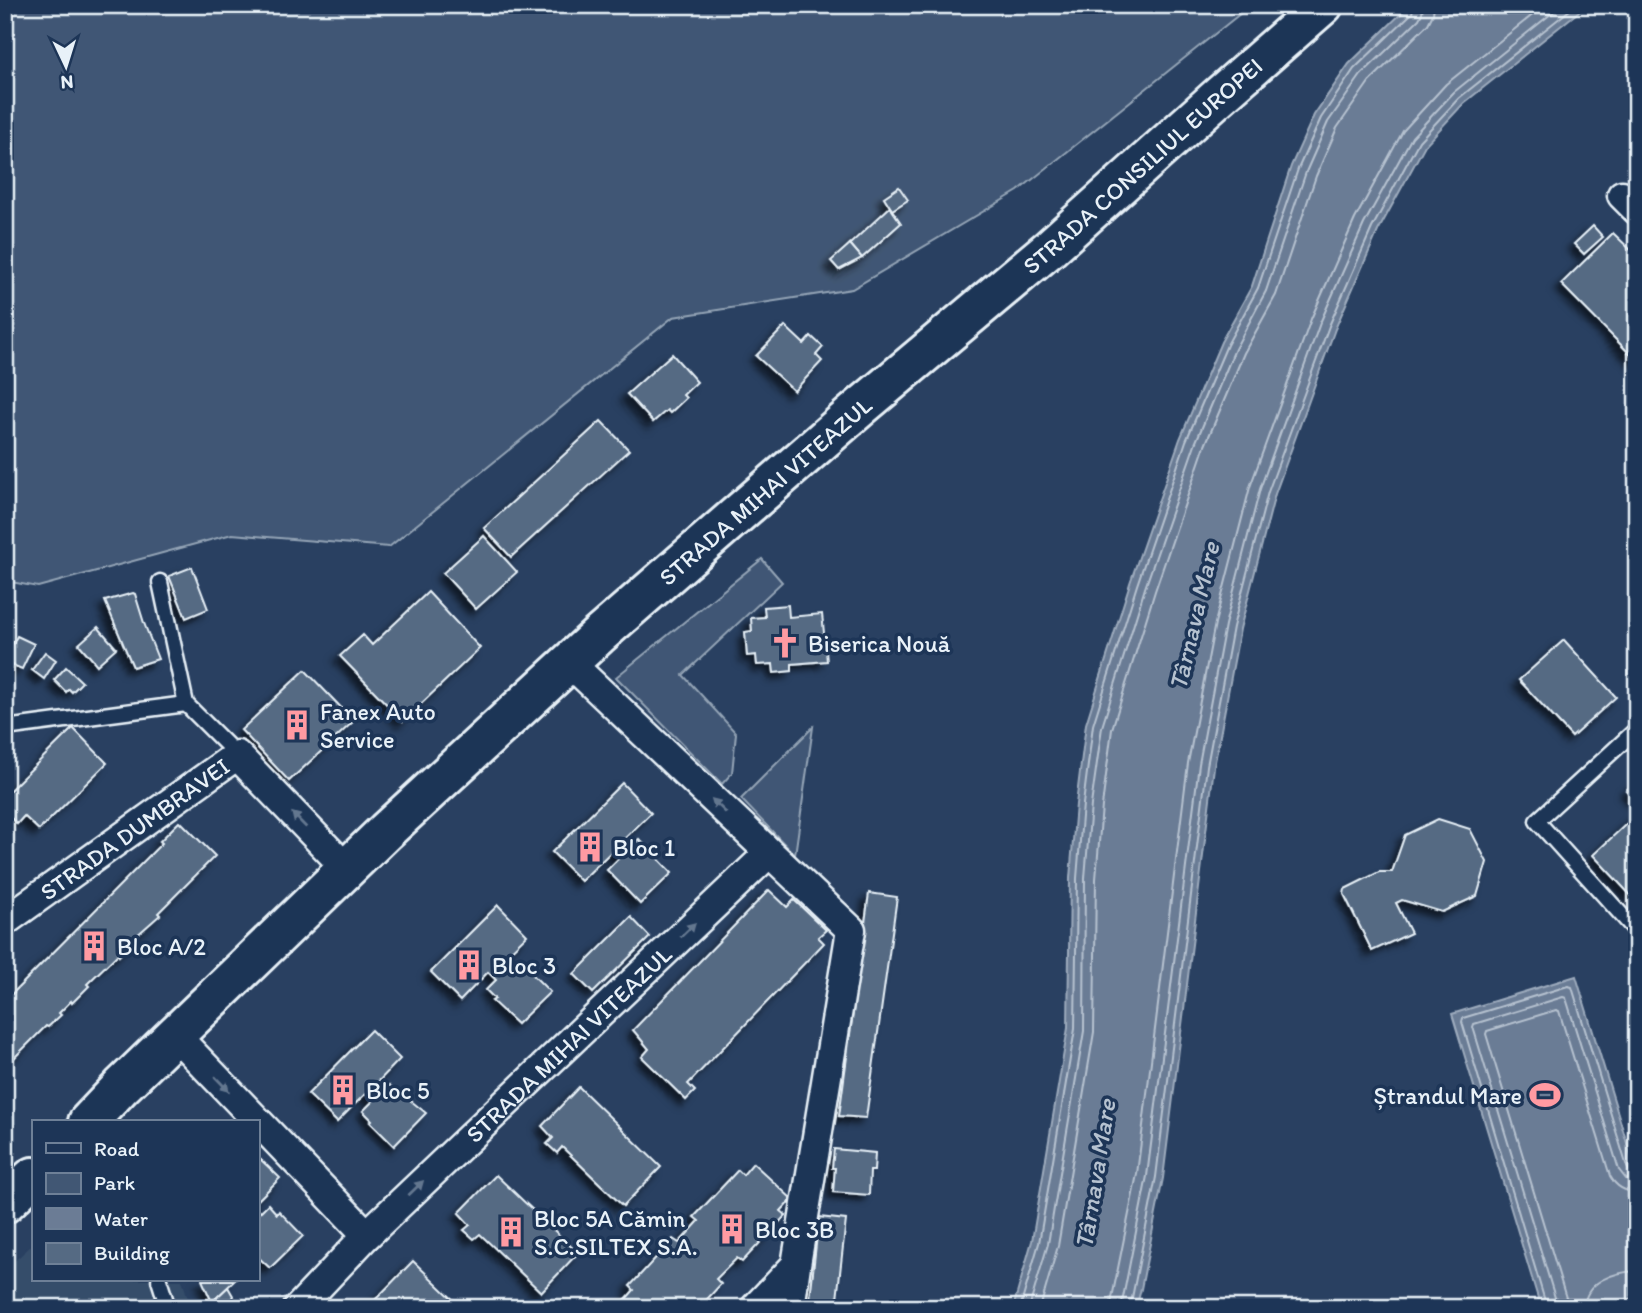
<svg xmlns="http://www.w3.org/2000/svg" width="1642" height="1313" font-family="Itim,sans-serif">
<defs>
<filter id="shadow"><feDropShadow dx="-6" dy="6" stdDeviation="3.5" flood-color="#0009"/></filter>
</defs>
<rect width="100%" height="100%" fill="#294061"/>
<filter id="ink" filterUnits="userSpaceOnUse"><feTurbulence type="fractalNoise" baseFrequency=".0143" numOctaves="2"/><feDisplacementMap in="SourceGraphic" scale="14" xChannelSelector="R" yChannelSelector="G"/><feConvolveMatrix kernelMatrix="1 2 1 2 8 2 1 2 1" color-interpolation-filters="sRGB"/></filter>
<g filter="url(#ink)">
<!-- built -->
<polygon fill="#364d6b" points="33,1244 33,1280 182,1280 191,1308 5,1308 5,1270"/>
<!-- green -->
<g fill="#415774" stroke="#94a4b6" stroke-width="2">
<polygon points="5,5 1251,5 1018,191 852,289 673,317 389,547 232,534 38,587 5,581"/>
<polygon points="762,559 782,582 683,675 736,733 732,773 722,784 616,677"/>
<polygon points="813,727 795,855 741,799"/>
</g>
<!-- water -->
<g fill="#6b7c95" stroke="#9dabbd" stroke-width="2">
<polygon points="1410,5 1587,5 1464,103 1425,145 1378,231 1335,329 1275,494 1240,629 1214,767 1163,1178 1141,1289 1136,1308 1013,1308 1032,1241 1068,1028 1070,878 1076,804 1086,724 1130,583 1180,439 1221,342 1252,286 1291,166 1314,115 1349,64"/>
<polygon points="1576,976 1637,1176 1637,1297 1600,1308 1541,1308 1452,1014"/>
</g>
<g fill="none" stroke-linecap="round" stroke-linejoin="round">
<!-- shore -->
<g stroke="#b6c2d0" stroke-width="2">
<polyline points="1020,1308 1039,1243 1075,1029 1077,878 1083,804 1093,725 1137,585 1186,441 1227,345 1258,288 1298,169 1321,118 1354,69 1412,13 1414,5"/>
<polyline points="1029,1308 1048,1244 1084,1031 1085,878 1091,805 1102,727 1145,588 1195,444 1235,349 1266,291 1306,172 1328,122 1361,75 1419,19 1422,13 1423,5"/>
<polyline points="1040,1308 1058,1246 1094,1032 1096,879 1102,806 1112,729 1155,591 1204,448 1244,353 1276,295 1316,176 1337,128 1369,82 1428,24 1433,14 1434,5"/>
<polyline points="1110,1308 1137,1174 1188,763 1215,623 1250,487 1311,319 1355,219 1403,131 1446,84 1545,5"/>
<polyline points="1121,1308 1147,1176 1199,764 1225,625 1260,489 1320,323 1364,224 1412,137 1454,92 1562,5"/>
<polyline points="1130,1308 1156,1177 1207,766 1233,627 1268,492 1329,326 1372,228 1419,141 1459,98 1576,5"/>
<polyline points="1547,1308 1462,1022 1463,1018 1568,986 1572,987 1627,1167 1630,1172 1637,1173"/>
<polyline points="1556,1308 1556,1301 1473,1027 1474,1024 1563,997 1566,998 1619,1170 1626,1179 1637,1182"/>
<path d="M1567,1308l-1,-10 -80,-264 1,-3 69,-21 3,1 51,165c6,11 14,16 27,16"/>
<path d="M1584,1308c1,-27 30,-36 53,-37"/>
</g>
</g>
<!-- building -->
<g fill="#556a83" stroke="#e8f1f8" stroke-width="2" filter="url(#shadow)">
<polygon points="899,187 908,200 892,210 884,197"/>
<polygon points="890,207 901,223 862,258 850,244"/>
<polygon points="1593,226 1603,237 1584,254 1574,244"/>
<polygon points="1613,233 1637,256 1637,361 1561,284"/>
<polygon points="850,244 862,258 839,270 831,261"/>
<polygon points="785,326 804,344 811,336 823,347 816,355 822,361 794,391 756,356"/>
<polygon points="672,354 697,382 683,395 686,398 670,413 667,410 653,422 627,394"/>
<polygon points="601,421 629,450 511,557 484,528"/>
<polygon points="484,536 517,572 476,609 443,573"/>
<polygon points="192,567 208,609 186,618 169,576"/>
<polygon points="428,592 480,648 403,721 340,656 363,635 372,645"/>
<polygon points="133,593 135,594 144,623 158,659 133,667 105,601"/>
<polygon points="788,605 789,617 822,614 827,661 792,664 792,671 774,673 773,664 757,665 756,655 747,656 745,632 752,631 751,618 765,617 764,607"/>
<polygon points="98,627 116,648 97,665 79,644"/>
<polygon points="17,636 34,644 22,669 5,662 5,658"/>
<polygon points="1564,640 1616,697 1572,737 1519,680"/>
<polygon points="45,652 56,660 44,679 32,670"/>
<polygon points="66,667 82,682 72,692 69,689 66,692 54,680"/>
<polygon points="305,670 354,721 289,781 241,730"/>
<polygon points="73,728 107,763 39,830 24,816 17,824 5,812 5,795"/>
<polygon points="1637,781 1637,802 1626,790"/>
<polygon points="622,783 651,813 620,843 627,850 639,839 672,873 640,904 607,870 619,858 612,851 581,881 552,852"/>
<polygon points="1637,814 1637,902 1593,855"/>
<polygon points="1438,819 1470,829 1487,862 1477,896 1442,912 1402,900 1396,903 1411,933 1372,951 1344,894 1345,889 1379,872 1392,872 1405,835"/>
<polygon points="179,822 181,824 182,823 215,856 158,913 160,915 135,937 136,939 119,956 118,954 87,984 89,986 72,1003 71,1001 59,1013 61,1015 48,1027 46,1026 5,1067 5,1001 162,843 160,841"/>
<polygon points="769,890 787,907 794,900 826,930 818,937 824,943 688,1084 695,1091 686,1100 642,1057 649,1049 633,1030"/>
<polygon points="869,893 897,897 866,1118 839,1116"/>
<polygon points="498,905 527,935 498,963 505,971 515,961 524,969 526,968 550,992 517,1024 492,1001 495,999 486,990 496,980 488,972 460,1001 431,972"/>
<polygon points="631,917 650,937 593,993 574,974"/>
<polygon points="371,1030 400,1059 372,1088 379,1095 389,1085 398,1094 400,1092 426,1113 394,1146 370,1122 372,1120 363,1111 373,1101 365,1094 337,1122 308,1094"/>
<polygon points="579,1087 661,1167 623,1206 562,1147 557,1153 547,1144 553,1138 542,1126"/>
<polygon points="834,1149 875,1153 874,1171 870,1171 869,1195 833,1192 835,1168 832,1168"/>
<polygon points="257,1156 280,1178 257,1201"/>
<polygon points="753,1163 792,1199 781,1211 786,1215 742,1262 737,1258 716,1279 721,1284 699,1308 618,1308 634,1290 630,1286 673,1239 679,1243 699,1221 694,1217 738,1170 743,1175"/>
<polygon points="496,1175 578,1253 541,1292 480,1234 474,1239 464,1230 470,1225 459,1213"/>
<polygon points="268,1204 277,1214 279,1211 303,1236 270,1268 257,1256 257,1213 258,1214"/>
<polygon points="819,1217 846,1220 836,1308 809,1308"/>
<polygon points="413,1261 462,1308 383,1308 375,1300"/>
<polygon points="202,1280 235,1280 212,1302"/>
<polygon points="228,1287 240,1308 215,1308 212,1302"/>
</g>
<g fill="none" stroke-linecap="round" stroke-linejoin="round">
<!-- service casing -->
<g stroke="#e8f1f8" stroke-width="19">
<g id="service">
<polyline points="160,582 186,704 237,755"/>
<polyline points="5,728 186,704"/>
<polyline points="1637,729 1537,821 1637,932"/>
<polyline points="159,1280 168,1308"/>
</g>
</g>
<!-- minor casing -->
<g stroke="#e8f1f8" stroke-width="33">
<g id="minor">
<polyline points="1622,195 1637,210"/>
<polyline points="569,662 851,930 796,1265 755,1308"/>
<path id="s1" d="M5,921l232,-166 110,114"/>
<polyline points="175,1035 367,1235"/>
<path id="s2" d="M298,1308l69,-73 402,-382"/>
<polyline points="790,1308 796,1265"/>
</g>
</g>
<!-- trunk casing -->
<g stroke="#e8f1f8" stroke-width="44">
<g id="trunk">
<path id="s3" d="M88,1122l34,-36 264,-255 212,-195 264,-230 187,-157 168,-151 106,-93"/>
<polyline points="5,1203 33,1177"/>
</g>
</g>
<!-- service -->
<use href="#service" stroke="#1d3557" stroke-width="14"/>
<!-- minor -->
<use href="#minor" stroke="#1d3557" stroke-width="28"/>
<!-- trunk -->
<use href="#trunk" stroke="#1d3557" stroke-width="38"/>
</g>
<!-- one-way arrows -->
<defs><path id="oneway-solid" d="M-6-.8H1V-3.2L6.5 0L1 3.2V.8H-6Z" transform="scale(1.75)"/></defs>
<g fill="#64778f">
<use href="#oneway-solid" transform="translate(719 806) rotate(-136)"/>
<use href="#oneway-solid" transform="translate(299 820) rotate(-134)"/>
<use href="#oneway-solid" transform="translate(688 930) rotate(-44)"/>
<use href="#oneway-solid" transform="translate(222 1084) rotate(46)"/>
<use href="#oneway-solid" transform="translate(416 1188) rotate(-44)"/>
</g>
</g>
<!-- icons -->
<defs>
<g id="church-bare" transform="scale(2.415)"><path d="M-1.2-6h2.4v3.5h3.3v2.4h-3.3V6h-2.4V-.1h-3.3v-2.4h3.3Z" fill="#ff9aa2" stroke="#1d3557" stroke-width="2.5" paint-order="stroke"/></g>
<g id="building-bare" transform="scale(2.415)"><path d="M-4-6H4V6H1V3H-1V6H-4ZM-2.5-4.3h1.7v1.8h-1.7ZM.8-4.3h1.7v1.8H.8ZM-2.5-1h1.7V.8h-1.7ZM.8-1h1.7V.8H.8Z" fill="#ff9aa2" stroke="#1d3557" stroke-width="2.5" paint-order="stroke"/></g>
<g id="stadium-bare" transform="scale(2.415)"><path d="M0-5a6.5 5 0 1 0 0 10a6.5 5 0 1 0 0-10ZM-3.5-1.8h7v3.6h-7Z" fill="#ff9aa2" stroke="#1d3557" stroke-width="2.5" paint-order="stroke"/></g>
</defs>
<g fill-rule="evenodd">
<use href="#church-bare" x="785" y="643"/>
<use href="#building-bare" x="297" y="725"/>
<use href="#building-bare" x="590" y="847"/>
<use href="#building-bare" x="94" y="946"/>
<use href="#building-bare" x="469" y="965"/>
<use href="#building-bare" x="343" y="1090"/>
<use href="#stadium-bare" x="1545" y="1095"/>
<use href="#building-bare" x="732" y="1229"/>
<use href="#building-bare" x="511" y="1232"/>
</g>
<g text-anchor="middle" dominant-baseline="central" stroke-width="7" stroke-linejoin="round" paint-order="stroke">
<!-- street labels -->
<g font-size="24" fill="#e8f1f8" stroke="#1d3557">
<text stroke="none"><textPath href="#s3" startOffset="1424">STRADA CONSILIUL EUROPEI</textPath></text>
<text stroke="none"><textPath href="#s3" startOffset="926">STRADA MIHAI VITEAZUL</textPath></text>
<text stroke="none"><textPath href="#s1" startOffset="159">STRADA DUMBRAVEI</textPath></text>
<text stroke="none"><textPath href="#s2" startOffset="378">STRADA MIHAI VITEAZUL</textPath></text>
</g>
<!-- poi labels -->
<g font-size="24" fill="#e8f1f8" stroke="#1d3557" text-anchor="start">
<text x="808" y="643">Biserica Nouă</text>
<text x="320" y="711">Fanex Auto<tspan x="320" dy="28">Service</tspan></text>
<text x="613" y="847">Bloc 1</text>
<text x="117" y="946">Bloc A/2</text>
<text x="492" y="965">Bloc 3</text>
<text x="366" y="1090">Bloc 5</text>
<text x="1522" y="1095" text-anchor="end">Ștrandul Mare</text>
<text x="534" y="1218">Bloc 5A Cămin<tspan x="534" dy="28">S.C.SILTEX S.A.</tspan></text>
<text x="755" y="1229">Bloc 3B</text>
</g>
<!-- water labels -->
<g font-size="26" font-style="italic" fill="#b6c2d0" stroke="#1d3557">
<text transform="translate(1194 616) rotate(-77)">Târnava Mare</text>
<text transform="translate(1095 1174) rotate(-81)">Târnava Mare</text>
</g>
</g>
<!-- margin -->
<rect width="1642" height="1313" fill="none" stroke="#1d3557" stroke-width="28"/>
<rect x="14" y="14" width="1614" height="1285" fill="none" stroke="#e8f1f8" stroke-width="2.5" filter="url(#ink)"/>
<!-- legend -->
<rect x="32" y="1120" width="228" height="161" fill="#1d3557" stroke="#6e8097" stroke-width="2"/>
<rect x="46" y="1143" width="35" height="10" fill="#1d3557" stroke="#6e8097" stroke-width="2"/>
<text x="94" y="1156" font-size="21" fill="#e8f1f8">Road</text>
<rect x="46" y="1173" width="35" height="21" fill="#415774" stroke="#6e8097" stroke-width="2"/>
<text x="94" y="1190" font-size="21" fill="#e8f1f8">Park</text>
<rect x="46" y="1208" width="35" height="21" fill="#6b7c95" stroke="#6e8097" stroke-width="2"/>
<text x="94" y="1226" font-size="21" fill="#e8f1f8">Water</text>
<rect x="46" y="1243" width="35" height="21" fill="#556a83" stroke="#6e8097" stroke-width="2"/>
<text x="94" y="1260" font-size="21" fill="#e8f1f8">Building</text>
<!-- north arrow -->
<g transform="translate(66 66) rotate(176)" stroke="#1d3557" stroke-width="5" paint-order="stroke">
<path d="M0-5L12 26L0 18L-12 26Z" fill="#e8f1f8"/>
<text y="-10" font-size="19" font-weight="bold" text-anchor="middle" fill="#e8f1f8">N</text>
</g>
</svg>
